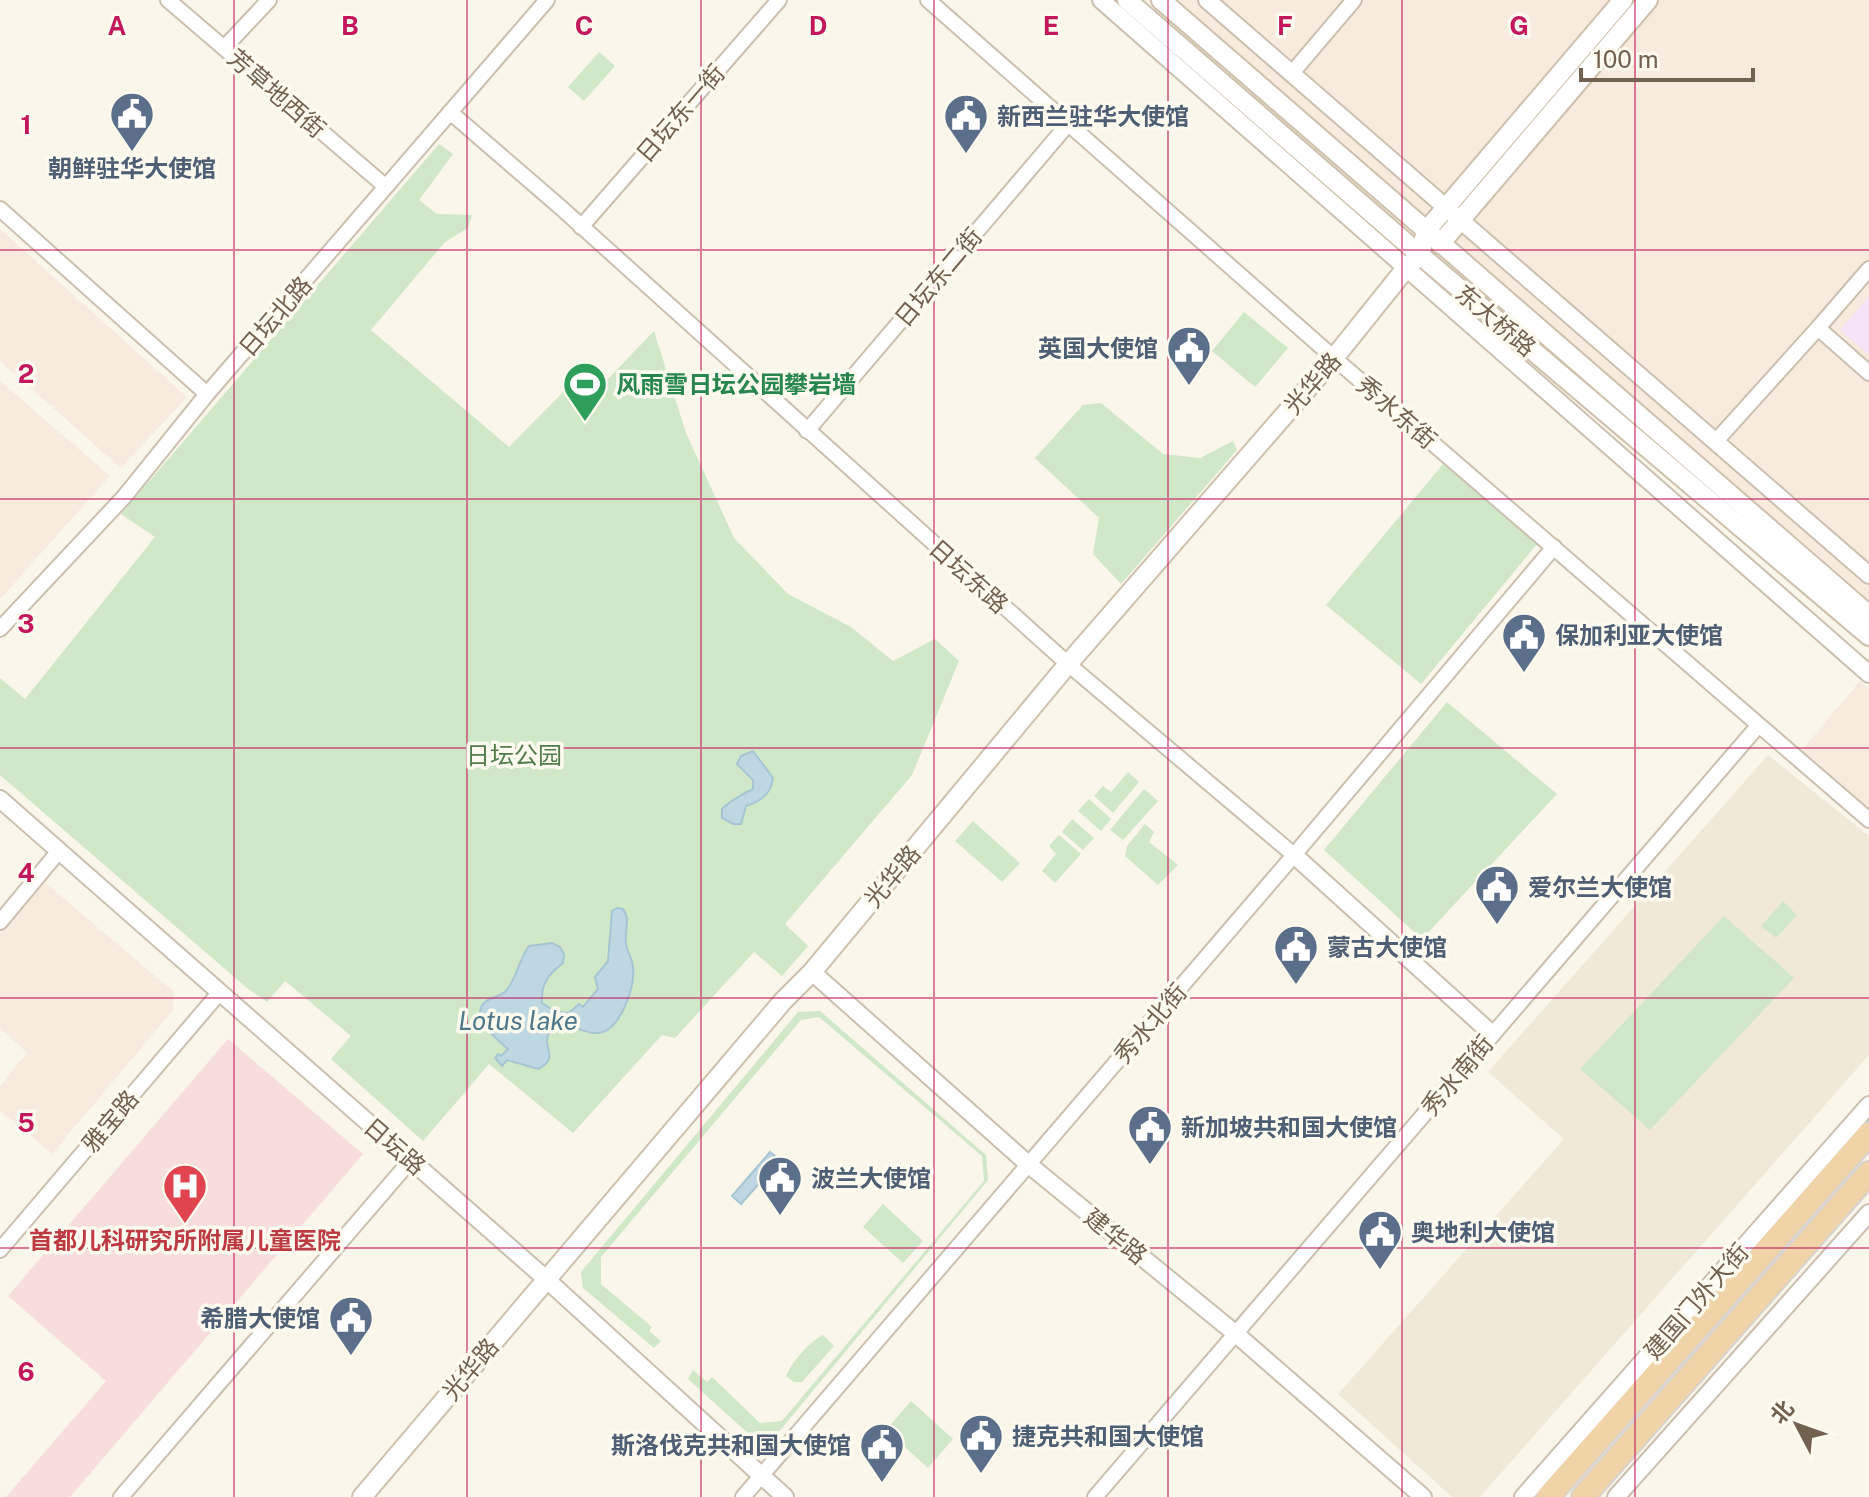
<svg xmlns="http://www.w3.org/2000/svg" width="1869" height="1497" font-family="'Public Sans','Noto Sans SC',sans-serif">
<rect width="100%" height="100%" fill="#faf6e9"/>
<!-- residential -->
<polygon fill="#f1e9d8" points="1768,755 1869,836 1869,1055 1480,1497 1452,1497 1338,1394 1564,1139 1488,1072"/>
<!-- commercial -->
<g fill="#f9eade">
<polygon points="1148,0 1869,0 1869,631 1420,255"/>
<polygon points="0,229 187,397 121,468 0,361"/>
<polygon points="0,381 110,476 0,599"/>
<polygon points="1860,681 1869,689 1869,808 1802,750"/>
<polygon points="43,881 174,992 173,1010 52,1154 0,1110 0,1086 27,1053 0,1028 0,933"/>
</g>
<!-- education -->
<polygon fill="#f3e5f7" points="1869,296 1869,355 1840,330"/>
<!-- medical -->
<polygon fill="#f7dedd" points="228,1039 363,1154 70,1497 6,1497 106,1381 8,1296"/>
<!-- green -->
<g fill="#d0e7c8">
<polygon points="599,52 615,66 584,101 568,87"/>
<polygon points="439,144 453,154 419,200 437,214 472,215 468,228 445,242 371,330 509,447 566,389 584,404 654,331 686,433 734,538 788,594 851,627 893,661 935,639 959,661 912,775 785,924 808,946 782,976 754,952 675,1038 662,1035 573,1133 489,1064 423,1141 331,1059 351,1036 285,981 267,1002 247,988 0,775 0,678 25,699 155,537 121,514"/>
<polygon points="1244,312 1288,348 1255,387 1212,351"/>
<polygon points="1101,403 1163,454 1200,458 1233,441 1237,450 1121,584 1093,554 1099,518 1035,458 1083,405"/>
<polygon points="1443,464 1538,543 1421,684 1326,605"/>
<polygon points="1447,702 1557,794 1422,939 1324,850"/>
<polygon points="1128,772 1139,782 1113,813 1094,796 1103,786 1111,792"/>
<polygon points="1144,789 1158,801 1123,840 1110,830"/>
<polygon points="1089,799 1111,819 1101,831 1078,811"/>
<polygon points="1072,819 1094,838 1083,850 1062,832"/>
<polygon points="973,821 1020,863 1002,882 955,841"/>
<polygon points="1145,824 1154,832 1149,842 1178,865 1158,885 1125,856 1127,846"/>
<polygon points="1059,835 1081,854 1055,883 1042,871 1056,854 1049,846"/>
<polygon points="1783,901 1797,915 1776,938 1761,926"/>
<polygon points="1724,916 1794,978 1650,1130 1580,1069"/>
<polygon points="820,1011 986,1155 988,1180 777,1434 750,1435 688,1379 693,1370 707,1382 712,1377 760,1423 782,1421 984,1181 982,1156 819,1017 801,1020 601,1257 601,1284 652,1327 649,1331 661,1341 654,1348 583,1288 581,1272 798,1012"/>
<polygon points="883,1204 923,1241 903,1263 863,1227"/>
<path d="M823,1335l11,11 -32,36h-8l-8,-6c6,-14 23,-34 37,-41z"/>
<polygon points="911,1401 953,1439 928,1468 886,1430"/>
</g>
<!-- water -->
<g fill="#bfd7e2" stroke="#a6c5d3" stroke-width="2">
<path d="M753,751l20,27c-2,16 -12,23 -27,28l-5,18h-8l-11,-6v-9c7,-7 22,-16 31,-20v-9l-16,-16 4,-8z"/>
<path d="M617,908l6,1c8,10 1,23 3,35 1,9 7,15 7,24 2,18 -11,57 -30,64 -16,6 -38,-16 -53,0 -11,14 12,25 -12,37l-31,-9 -5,6 -7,-8 3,-4 3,2 7,-7c-10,-9 -38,-31 -24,-46 6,-6 16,-6 22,-12 11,-13 13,-32 23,-45l23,-3 8,4 4,7 -1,9c-15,12 -22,20 -21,40l14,9 13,1 10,-9 4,3 15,-18 -3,-12 13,-16 4,-50z"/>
<polygon points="770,1152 780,1160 741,1204 732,1196"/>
</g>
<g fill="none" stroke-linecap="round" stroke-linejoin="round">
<!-- minor casing -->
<g stroke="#cbc0b0" stroke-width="18">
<g id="minor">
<polyline points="168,0 385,186"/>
<polyline points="928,0 1334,358 1869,820"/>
<polyline points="224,48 269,0"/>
<polyline points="1292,73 1354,0"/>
<polyline points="450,112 559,206 1068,664 1294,855"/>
<polyline points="0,209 207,394"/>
<polyline points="581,227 779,0"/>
<polyline points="1818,328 1869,269"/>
<polyline points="807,431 1069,123"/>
<polyline points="1716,441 1818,328 1869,373"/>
<polyline points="0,629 124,497 207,394 547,0"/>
<polyline points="0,922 59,851"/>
<polyline points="0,1250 220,992"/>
<polyline points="121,1497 411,1160"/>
<polyline points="743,1497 1294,855 1554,547"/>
<polyline points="1095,1497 1758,726"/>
</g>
</g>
<!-- tertiary casing -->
<g stroke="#cbc0b0" stroke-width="20">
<g id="tertiary">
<polyline points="1101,0 1869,674"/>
<polyline points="1207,0 1869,575"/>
<polyline points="0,799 546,1279 785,1497"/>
<polyline points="1294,855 1492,1034"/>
<polyline points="812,972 1028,1164 1236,1334 1423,1497"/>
<polyline points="1523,1497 1869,1105"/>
<polyline points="1616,1497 1869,1213"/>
</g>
</g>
<!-- secondary casing -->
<g stroke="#cec1ad" stroke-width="22">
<g id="secondary">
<polyline points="1127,0 1420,255 1869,636"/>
<polyline points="1161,0 1869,615"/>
<polyline points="1440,244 1648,0"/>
<polyline points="362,1497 783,1001 812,972 1068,664 1334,358 1407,267 1420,255 1426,231 1623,0"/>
</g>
</g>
<!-- trunk casing -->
<g stroke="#d8d3ce" stroke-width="26">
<g id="trunk">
<polyline points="1548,1497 1869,1134"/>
<polyline points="1583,1497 1869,1173"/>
</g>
</g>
<!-- minor -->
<use href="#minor" stroke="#fff" stroke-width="14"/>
<!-- tertiary -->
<use href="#tertiary" stroke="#fff" stroke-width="16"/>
<!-- secondary -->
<use href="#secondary" stroke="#fff" stroke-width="18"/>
<!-- trunk -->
<use href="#trunk" stroke="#f0d3a7" stroke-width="22"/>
</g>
<!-- grid -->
<path fill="none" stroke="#c2185b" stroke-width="2" stroke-opacity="0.55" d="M234,0v1497M467,0v1497M701,0v1497M934,0v1497M1168,0v1497M1402,0v1497M1635,0v1497M0,250h1869M0,499h1869M0,748h1869M0,998h1869M0,1248h1869"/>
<!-- icons -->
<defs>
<g id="civic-pin" transform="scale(2.3)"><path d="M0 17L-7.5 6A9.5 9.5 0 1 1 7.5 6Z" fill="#5c6f8a" stroke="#fdfaef"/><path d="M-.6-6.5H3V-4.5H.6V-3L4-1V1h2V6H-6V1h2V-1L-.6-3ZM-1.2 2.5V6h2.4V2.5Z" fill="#fff"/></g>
<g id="stadium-pin" transform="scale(2.3)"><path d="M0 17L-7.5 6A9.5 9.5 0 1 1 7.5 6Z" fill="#2e9e5b" stroke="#fdfaef"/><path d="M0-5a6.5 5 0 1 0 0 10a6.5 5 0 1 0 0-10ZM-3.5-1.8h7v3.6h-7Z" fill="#fff"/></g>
<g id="hospital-pin" transform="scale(2.3)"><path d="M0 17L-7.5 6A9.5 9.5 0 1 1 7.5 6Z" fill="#e0444e" stroke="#fdfaef"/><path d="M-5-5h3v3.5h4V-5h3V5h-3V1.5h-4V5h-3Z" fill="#fff"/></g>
</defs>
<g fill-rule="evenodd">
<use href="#civic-pin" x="132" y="114"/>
<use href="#civic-pin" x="966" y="116"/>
<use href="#civic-pin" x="1189" y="348"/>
<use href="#stadium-pin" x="585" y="384"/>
<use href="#civic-pin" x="1524" y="635"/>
<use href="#civic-pin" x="1497" y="887"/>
<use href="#civic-pin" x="1296" y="947"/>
<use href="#civic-pin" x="1150" y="1127"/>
<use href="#civic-pin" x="780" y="1178"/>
<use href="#hospital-pin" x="185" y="1186"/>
<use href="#civic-pin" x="1380" y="1232"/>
<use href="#civic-pin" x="351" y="1318"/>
<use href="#civic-pin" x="981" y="1436"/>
<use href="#civic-pin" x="882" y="1445"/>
</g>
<g text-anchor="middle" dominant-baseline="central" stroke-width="7" stroke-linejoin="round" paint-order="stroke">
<!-- street labels -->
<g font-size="24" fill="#72614f" stroke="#fdfaef">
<text transform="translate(277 93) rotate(41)">芳草地西街</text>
<text transform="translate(680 113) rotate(-49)">日坛东一街</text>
<text transform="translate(938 277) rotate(-50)">日坛东二街</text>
<text transform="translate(275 316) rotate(-49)">日坛北路</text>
<text transform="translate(1496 320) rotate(40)">东大桥路</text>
<text transform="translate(1312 383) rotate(-49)">光华路</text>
<text transform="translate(1397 412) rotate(41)">秀水东街</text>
<text transform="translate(969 576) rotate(42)">日坛东路</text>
<text transform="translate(892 876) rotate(-50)">光华路</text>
<text transform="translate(1150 1023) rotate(-49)">秀水北街</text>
<text transform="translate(1457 1075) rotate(-50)">秀水南街</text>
<text transform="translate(110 1121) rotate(-50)">雅宝路</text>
<text transform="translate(395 1146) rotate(41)">日坛路</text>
<text transform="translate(1116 1236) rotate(39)">建华路</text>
<text transform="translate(1696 1301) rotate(-49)">建国门外大街</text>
<text transform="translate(470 1369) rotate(-50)">光华路</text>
</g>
<!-- service labels -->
<g font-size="24" font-weight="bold" fill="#4e5e75" stroke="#fdfaef" text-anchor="start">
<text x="997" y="116">新西兰驻华大使馆</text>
<text x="132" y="168" text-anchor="middle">朝鲜驻华大使馆</text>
<text x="1158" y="348" text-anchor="end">英国大使馆</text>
<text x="1555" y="635">保加利亚大使馆</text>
<text x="1528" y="887">爱尔兰大使馆</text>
<text x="1327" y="947">蒙古大使馆</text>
<text x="1181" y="1127">新加坡共和国大使馆</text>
<text x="811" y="1178">波兰大使馆</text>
<text x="1411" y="1232">奥地利大使馆</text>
<text x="320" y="1318" text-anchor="end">希腊大使馆</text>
<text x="1012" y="1436">捷克共和国大使馆</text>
<text x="851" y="1445" text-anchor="end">斯洛伐克共和国大使馆</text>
</g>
<!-- leisure labels -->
<g font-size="24" font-weight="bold" fill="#27864d" stroke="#fdfaef" text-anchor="start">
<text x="616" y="384">风雨雪日坛公园攀岩墙</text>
</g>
<!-- park labels -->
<g font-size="24" fill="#527c4b" stroke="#fdfaef">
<text x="514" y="755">日坛公园</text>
</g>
<!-- health labels -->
<g font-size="24" font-weight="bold" fill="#be3a42" stroke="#fdfaef">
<text x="185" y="1240">首都儿科研究所附属儿童医院</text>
</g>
<!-- water labels -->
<g font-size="26" font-style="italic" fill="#4e768a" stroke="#fdfaef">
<text x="518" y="1020">Lotus lake</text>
</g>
</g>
<g font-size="26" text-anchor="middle" font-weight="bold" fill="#c2185b" stroke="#fdfaef" stroke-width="7" stroke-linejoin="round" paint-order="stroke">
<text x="117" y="35">A</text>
<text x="350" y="35">B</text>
<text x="584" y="35">C</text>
<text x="818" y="35">D</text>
<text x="1051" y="35">E</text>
<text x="1285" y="35">F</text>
<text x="1519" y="35">G</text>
<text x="26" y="134">1</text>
<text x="26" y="383">2</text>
<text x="26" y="633">3</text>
<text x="26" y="882">4</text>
<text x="26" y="1132">5</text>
<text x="26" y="1381">6</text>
</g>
<!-- north arrow -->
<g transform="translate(1797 1425) rotate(311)" stroke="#fdfaef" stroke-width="6" paint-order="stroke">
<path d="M0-6L14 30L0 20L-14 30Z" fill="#72614f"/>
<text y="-12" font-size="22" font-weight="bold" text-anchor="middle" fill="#72614f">北</text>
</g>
<!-- scale -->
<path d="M1581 68v12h172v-12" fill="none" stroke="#72614f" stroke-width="4"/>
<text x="1593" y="68" font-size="24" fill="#72614f" stroke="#fdfaef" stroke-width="6" paint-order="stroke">100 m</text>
</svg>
